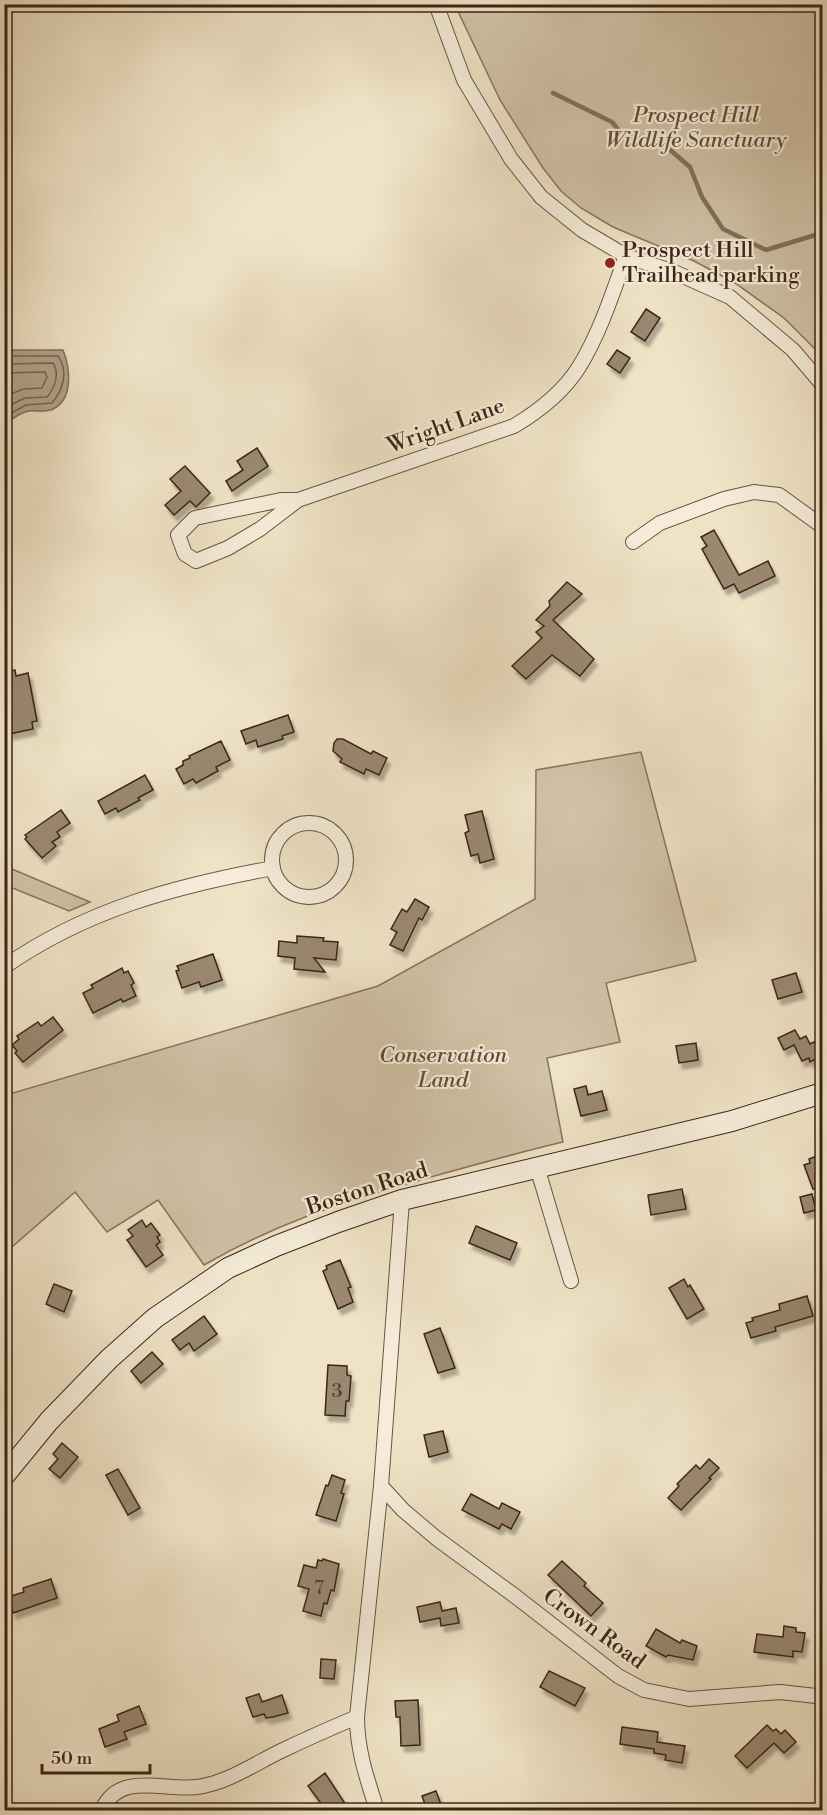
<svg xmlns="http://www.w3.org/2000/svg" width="827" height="1815" font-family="'Libre Bodoni',serif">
<defs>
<filter id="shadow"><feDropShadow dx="3.5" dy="6" stdDeviation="1.5" flood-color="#0004"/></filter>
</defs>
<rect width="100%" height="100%" fill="#efe3c6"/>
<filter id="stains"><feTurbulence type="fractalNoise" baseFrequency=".00333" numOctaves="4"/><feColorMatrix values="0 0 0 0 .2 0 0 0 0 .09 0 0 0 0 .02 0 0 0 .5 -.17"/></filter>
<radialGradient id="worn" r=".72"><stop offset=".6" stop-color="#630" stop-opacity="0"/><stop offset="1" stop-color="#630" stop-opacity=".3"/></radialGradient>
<!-- green -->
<g fill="#d1c3a8" stroke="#88745e" stroke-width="1.5">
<polygon points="455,5 822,5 822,356 784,318 735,283 694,261 613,227 581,208 561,191 543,168 500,100"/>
<path d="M641,752l55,209 -90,22 14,59 -73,16 16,84c-51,12 -100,26 -150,40 -76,22 -140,43 -209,83l-46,-65 -51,32 -32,-40 -70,61v-168l8,8 365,-107 157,-87 1,-129z"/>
<polygon points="4,866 5,866 90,902 69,911 5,885"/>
</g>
<!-- water -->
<path fill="#b3a28a" stroke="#84705b" stroke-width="1.5" d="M5,350h58c7,17 11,49 -10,59 -8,4 -16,1 -24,2 -8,1 -17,8 -24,13z"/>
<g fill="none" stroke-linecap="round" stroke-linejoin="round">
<!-- shore -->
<g stroke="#786450" stroke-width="1.5">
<path d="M4,356h54c11,15 5,34 -6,47l-26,2 -22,12"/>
<path d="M4,364l49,-1c7,10 2,25 -6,34l-22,1 -21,10"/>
<polyline points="4,373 45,372 47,377 42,388 23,389 4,397"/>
</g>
<!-- stream -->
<polyline stroke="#84705b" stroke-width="4.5" points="553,93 612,122 623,136 642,139 669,149 690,167 702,197 723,229 766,250 822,233"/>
</g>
<!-- building -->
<g fill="#9a8871" stroke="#3e2515" stroke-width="1.5" filter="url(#shadow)">
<polygon points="646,309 660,318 645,341 631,332"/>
<polygon points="617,350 630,358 620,373 607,364"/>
<polygon points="257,448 268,466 232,491 226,481 243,470 237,461"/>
<polygon points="185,466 210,493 196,507 190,501 174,515 165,505 181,491 170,479"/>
<polygon points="714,530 739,575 768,561 775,576 739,593 734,584 724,589 702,549 707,546 701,537"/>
<polygon points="567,582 582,594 553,620 594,659 580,676 552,655 526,679 512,666 542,638 536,632 544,626 536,620 550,606 549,601"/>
<polygon points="15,670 16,676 28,673 37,721 32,722 33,729 9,734 4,711 4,672"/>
<polygon points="288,715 294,732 282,736 283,739 258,747 256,740 246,744 241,731"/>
<polygon points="337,739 343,739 371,754 373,751 387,758 379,775 366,769 364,774 340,762 342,759 333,751 334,743"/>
<polygon points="221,741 230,760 216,767 218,771 196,783 193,779 184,784 176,769 183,765 183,761 190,758 189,756"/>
<polygon points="145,775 153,790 138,798 140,800 118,812 116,808 105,814 98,801"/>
<polygon points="61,810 70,823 57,832 60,837 52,842 56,846 42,858 25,839 27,837 25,835"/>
<polygon points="482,811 494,859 480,863 478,854 471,856 465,833 469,831 465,815"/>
<polygon points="415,899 429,907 422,920 419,918 403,951 390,945 397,932 391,929 402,909 407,912"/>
<polygon points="297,936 324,938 323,941 338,942 336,960 314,958 325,972 294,969 295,958 278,956 279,941 297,943"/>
<polygon points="213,954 222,980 201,987 199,982 182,988 176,971 179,970 177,966"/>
<polygon points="122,968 124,973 128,971 134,983 131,985 136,996 123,1002 121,999 93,1013 83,993 93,988 91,985"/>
<polygon points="796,973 802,992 778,999 772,980"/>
<polygon points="53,1017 63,1030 23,1062 15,1053 17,1051 12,1045 19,1039 17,1036 38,1022 41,1026"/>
<polygon points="795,1030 800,1039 806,1036 810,1044 822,1038 822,1056 810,1062 809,1058 802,1061 794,1045 784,1050 778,1038"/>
<polygon points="696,1043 698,1060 679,1063 676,1046"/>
<polygon points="586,1086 588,1095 602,1091 607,1110 581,1116 574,1089"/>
<polygon points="822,1154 822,1186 813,1189 804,1165 810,1163 809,1159"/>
<polygon points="682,1189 686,1209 651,1215 648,1195"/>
<polygon points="812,1194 816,1210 804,1213 800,1197"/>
<polygon points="142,1220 146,1227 151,1223 160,1235 157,1237 160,1242 156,1245 163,1255 146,1267 127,1240 133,1236 128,1230"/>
<polygon points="476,1226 517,1243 510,1260 469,1243"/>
<polygon points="340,1260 351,1287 348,1288 353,1302 338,1309 323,1271 327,1269 326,1266"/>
<polygon points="684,1279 688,1287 690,1285 704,1309 687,1319 669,1288"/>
<polygon points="54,1284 72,1291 64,1312 46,1304"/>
<polygon points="807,1296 813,1316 775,1327 776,1331 751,1338 746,1323 753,1321 752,1318 780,1310 779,1304"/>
<polygon points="204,1316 217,1334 194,1351 189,1343 180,1350 172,1340"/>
<polygon points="440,1328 455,1368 438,1373 424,1334"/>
<polygon points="152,1352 163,1364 141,1383 131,1371"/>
<polygon points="328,1365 347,1366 347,1375 351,1376 349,1401 346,1401 345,1416 325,1415"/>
<polygon points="443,1431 448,1452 429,1457 424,1435"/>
<polygon points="62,1443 78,1457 60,1478 49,1469 58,1459 53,1454"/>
<polygon points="709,1459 719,1468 709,1478 711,1479 681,1510 668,1498 679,1486 677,1484 696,1465 700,1469"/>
<polygon points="118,1469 140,1508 128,1515 106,1475"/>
<polygon points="332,1475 345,1480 341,1493 344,1494 336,1521 316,1515 326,1485 328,1486"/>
<polygon points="471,1494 499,1509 502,1503 520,1512 511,1529 502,1524 499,1529 462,1510"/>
<polygon points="323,1559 339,1564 334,1591 331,1590 327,1604 324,1603 321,1616 303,1611 309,1589 298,1586 304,1565 316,1568 318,1560 322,1561"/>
<polygon points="562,1561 586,1583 584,1586 603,1603 591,1616 548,1575"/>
<polygon points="51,1579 57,1598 13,1613 8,1597 24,1592 23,1588"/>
<polygon points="440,1602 442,1611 456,1608 459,1623 441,1626 440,1618 420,1622 417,1607"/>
<polygon points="784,1626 796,1628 796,1632 805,1633 802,1652 793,1651 793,1657 754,1652 757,1634 783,1637"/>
<polygon points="656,1629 680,1643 682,1640 697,1646 693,1660 668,1655 666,1657 646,1646"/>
<polygon points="321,1659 336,1660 334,1679 320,1678"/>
<polygon points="549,1671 585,1688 575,1706 540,1687"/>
<polygon points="259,1694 262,1702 282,1695 288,1713 273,1717 266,1718 264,1714 253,1717 246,1698"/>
<polygon points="418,1700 420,1745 401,1746 400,1717 396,1717 395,1701"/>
<polygon points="139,1706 146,1724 124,1732 127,1739 105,1747 99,1729 119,1721 117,1715"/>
<polygon points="767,1725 773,1731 776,1729 781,1734 785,1730 796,1742 784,1753 774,1743 747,1768 735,1756"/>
<polygon points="622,1727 658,1732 657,1742 685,1746 682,1763 665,1760 666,1755 654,1753 654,1749 620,1744"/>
<polygon points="325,1773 346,1805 339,1810 326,1810 308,1786"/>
<polygon points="436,1791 443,1810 427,1810 422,1796"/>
</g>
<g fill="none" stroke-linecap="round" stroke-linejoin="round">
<!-- street casing -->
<g stroke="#6a5441" stroke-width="16">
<g id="street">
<polyline points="436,4 464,80 511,159 541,197 582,230 626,256 674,272 730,297 793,350 822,384"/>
<path d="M298,500h-17l-86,18 -17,17 7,19 11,7 32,-13 32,-19 38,-29 216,-74c25,-15 50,-35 65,-59 21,-34 34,-75 47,-111"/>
<polyline points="633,542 660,523 724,499 754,492 779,495 822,526"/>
<circle cx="309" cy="860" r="37"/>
<path d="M4,967c83,-58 172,-81 269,-99"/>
<polyline points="537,1167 571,1281"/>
<polyline points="381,1486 403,1510 436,1538 515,1596 618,1676 644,1690 689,1699 780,1692 816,1696 822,1698"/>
<path d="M102,1810c17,-39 62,-19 95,-23 30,-4 57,-23 84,-36 25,-12 50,-23 76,-34"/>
<path d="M377,1810c-10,-31 -20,-60 -20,-93l24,-231 21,-286"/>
</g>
</g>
<!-- secondary casing -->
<g stroke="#3e2515" stroke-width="22">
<polyline id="secondary" points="4,1476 49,1421 109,1359 155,1318 228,1268 276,1246 338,1222 402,1200 732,1121 822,1093"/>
</g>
<!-- street -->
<use href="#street" stroke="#f5edda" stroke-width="14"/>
<!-- secondary -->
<use href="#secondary" stroke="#f5edda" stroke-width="20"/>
</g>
<!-- markers -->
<circle fill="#8f2418" stroke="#f5edda" stroke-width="2" cx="610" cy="263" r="6"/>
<g text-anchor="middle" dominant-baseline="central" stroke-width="4.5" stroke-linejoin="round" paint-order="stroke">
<!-- number labels -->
<g font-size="20" fill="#553e2c">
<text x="337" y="1391">3</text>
<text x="319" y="1588">7</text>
</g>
<!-- park labels -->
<g font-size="22" font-style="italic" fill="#634c3a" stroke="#f5edda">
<text x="696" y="115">Prospect Hill<tspan x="696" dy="25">Wildlife Sanctuary</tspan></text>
<text x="443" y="1055">Conservation<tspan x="443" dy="25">Land</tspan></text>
</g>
<!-- poi labels -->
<g font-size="22" fill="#3e2515" stroke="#f5edda" text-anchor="start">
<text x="622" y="250">Prospect Hill<tspan x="622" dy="25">Trailhead parking</tspan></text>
</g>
<!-- street labels -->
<g font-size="22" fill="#3e2515" stroke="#f5edda">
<text transform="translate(446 426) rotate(-20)">Wright Lane</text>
<text transform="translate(367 1189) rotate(-18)">Boston Road</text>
<text transform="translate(594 1629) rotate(36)">Crown Road</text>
</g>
</g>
<!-- margin -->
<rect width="827" height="1815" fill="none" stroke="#efe3c6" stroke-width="24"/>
<rect x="6" y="6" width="815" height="1803" fill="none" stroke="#3e2515" stroke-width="3"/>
<rect x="12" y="12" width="803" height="1791" fill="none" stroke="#3e2515" stroke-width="1.5"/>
<!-- scale -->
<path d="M42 1764v9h108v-9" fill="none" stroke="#3e2515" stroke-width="3"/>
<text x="51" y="1764" font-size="18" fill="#3e2515" stroke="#f5edda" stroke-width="4.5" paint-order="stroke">50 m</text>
<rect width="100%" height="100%" filter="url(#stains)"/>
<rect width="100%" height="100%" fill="url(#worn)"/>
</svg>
